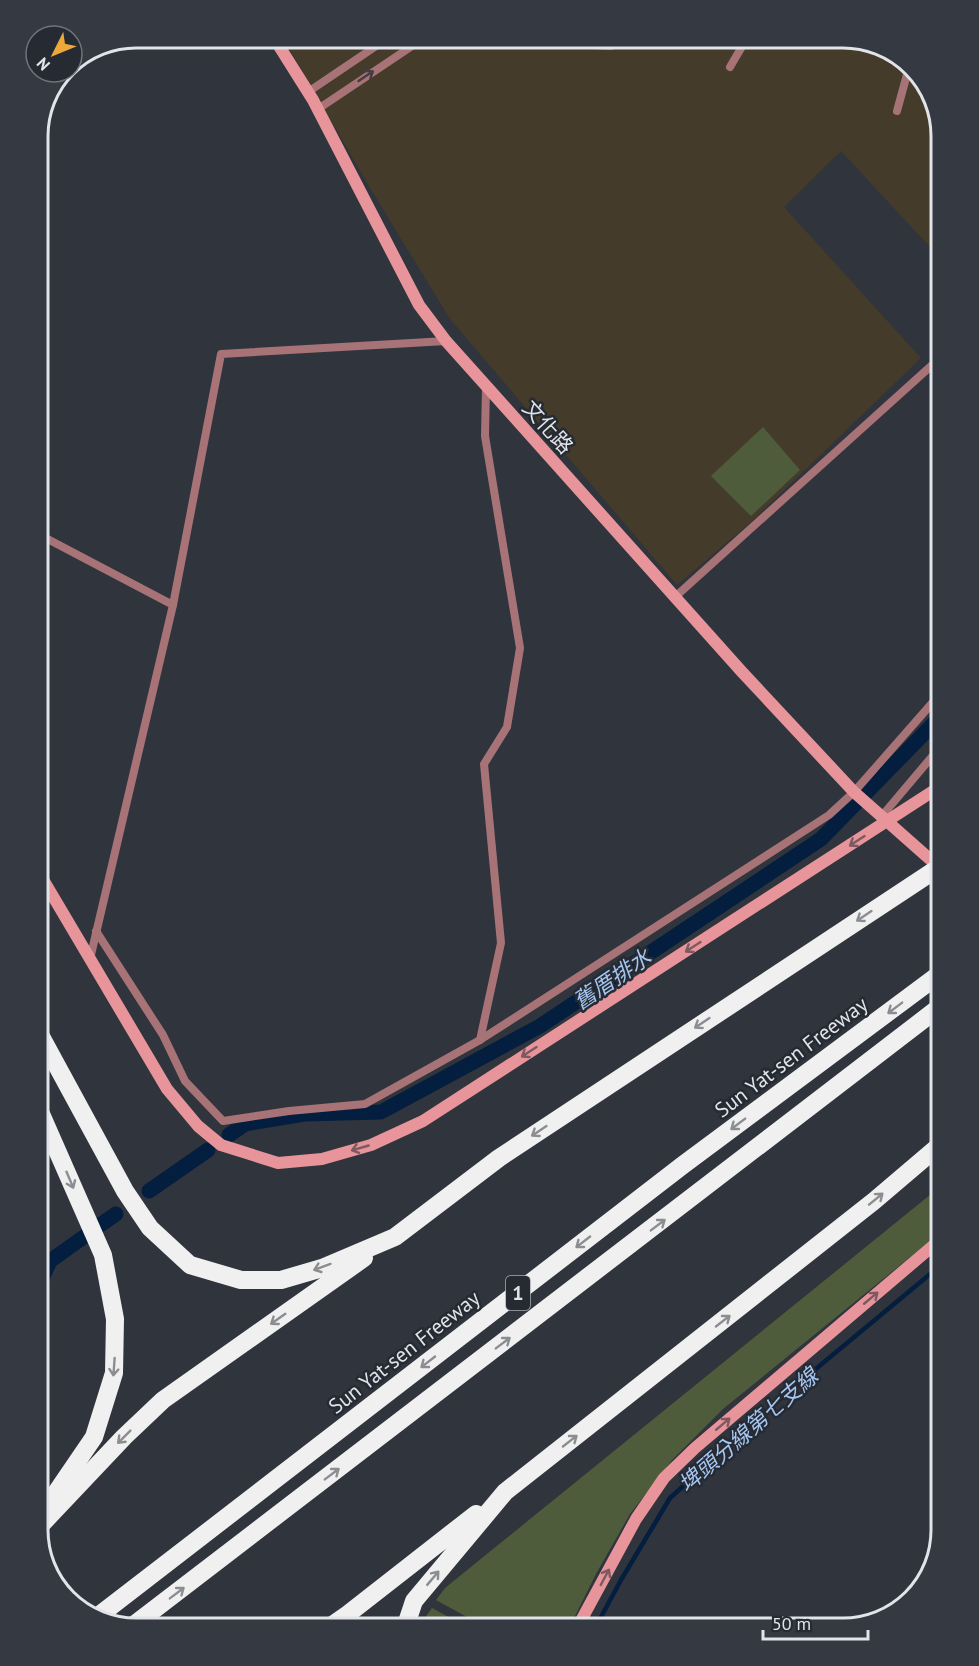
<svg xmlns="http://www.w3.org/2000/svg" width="979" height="1666" font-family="'PT Sans','Noto Sans TC',sans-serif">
<rect width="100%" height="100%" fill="#30343c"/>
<!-- education -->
<polygon fill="#443b2a" points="283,38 849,38 898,54 931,93 941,136 941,259 841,151 784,207 921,358 751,522 677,585 450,319 370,188"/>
<!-- green -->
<g fill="#4f5c3b">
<polygon points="763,427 800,470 751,516 711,476"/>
<polygon points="941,1186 941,1232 723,1409 673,1459 630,1514 596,1574 569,1628 487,1628 436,1600 445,1588"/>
<polygon points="432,1608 469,1628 420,1628 424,1619"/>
</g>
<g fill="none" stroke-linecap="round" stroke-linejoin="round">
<!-- stream -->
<polyline stroke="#031e3e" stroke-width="4.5" points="595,1628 621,1580 670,1498 782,1397 941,1265"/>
<!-- canal -->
<g stroke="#031e3e" stroke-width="15">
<polyline points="229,1135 245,1124 304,1114 381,1112 540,1026 821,839 941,716"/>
<polyline points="149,1191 208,1150"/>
<polyline points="100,1225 116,1214"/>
<polyline points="38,1287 50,1261 85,1236"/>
</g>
<!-- lane -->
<g stroke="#a77376" stroke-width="8">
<polyline points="523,38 554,43 611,46 636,38"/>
<polyline points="730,67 747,38"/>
<polyline points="308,92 388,38"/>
<polyline points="318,109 424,38"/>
<polyline points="897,111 909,67"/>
<polyline points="38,534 173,605"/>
<polyline points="675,597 941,357"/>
<polyline points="881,817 941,746"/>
<polyline points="96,931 163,1035 185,1081 223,1121 289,1111 365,1104 480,1040 829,815 854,792 941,693"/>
<polyline points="90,959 173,605 221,354 446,341"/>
<polyline points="480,1040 501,943 484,764 507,727 520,648 485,436 486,386"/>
</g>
<!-- secondary -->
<g stroke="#e7959b" stroke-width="12">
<polyline points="274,38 313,100 419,305 446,341 742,672 854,792 941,869"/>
<polyline points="38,871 167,1089 198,1126 221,1145 278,1163 322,1159 371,1145 423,1121 941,786"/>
<polyline points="577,1628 636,1519 664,1478 695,1448 941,1239"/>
</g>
<!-- highway -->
<g stroke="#f0f0f0" stroke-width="18">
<polyline points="38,1031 125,1191 150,1228 190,1265 241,1280 281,1280 322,1268 395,1237 499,1158 941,866"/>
<polyline points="38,1107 103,1255 115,1319 114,1373 94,1437 51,1500"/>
<polyline points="38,1528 124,1437 163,1400 364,1258"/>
<polyline points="97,1617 683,1165 941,973"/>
<polyline points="130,1628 941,1006"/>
<polyline points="328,1628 348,1614 476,1514"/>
<polyline points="405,1628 414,1601 505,1492 874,1201 941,1144"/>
</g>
</g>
<!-- one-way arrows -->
<defs><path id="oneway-shaft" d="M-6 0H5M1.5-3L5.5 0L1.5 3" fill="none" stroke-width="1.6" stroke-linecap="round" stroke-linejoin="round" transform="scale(1.5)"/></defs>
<use stroke="#463c43" href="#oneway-shaft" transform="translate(366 76) rotate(-34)"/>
<g stroke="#7d5a61">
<use href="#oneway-shaft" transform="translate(857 841) rotate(147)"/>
<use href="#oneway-shaft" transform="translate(693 947) rotate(147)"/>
<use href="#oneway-shaft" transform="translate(529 1052) rotate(147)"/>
<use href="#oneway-shaft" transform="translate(360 1148) rotate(164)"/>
<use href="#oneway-shaft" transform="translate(871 1298) rotate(-40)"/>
<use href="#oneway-shaft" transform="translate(723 1424) rotate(-40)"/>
<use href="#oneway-shaft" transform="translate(605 1577) rotate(-62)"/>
</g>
<g stroke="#8b8d91">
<use href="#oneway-shaft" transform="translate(864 916) rotate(146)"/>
<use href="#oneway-shaft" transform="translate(895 1008) rotate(143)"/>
<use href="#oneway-shaft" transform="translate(702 1023) rotate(146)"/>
<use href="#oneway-shaft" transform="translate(738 1124) rotate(143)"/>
<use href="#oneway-shaft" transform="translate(539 1131) rotate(146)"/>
<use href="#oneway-shaft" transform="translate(70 1180) rotate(67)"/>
<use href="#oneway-shaft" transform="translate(876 1199) rotate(-39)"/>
<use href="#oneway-shaft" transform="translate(658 1225) rotate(-37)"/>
<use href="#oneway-shaft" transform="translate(583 1242) rotate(142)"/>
<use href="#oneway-shaft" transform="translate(322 1267) rotate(160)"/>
<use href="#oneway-shaft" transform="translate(278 1319) rotate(145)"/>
<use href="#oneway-shaft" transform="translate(723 1321) rotate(-38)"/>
<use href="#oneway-shaft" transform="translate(503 1343) rotate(-37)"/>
<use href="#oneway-shaft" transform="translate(428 1362) rotate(142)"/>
<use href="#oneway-shaft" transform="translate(114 1367) rotate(94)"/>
<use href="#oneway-shaft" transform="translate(124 1437) rotate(135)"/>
<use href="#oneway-shaft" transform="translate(570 1441) rotate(-38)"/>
<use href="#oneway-shaft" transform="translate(332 1474) rotate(-37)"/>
<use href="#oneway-shaft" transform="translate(433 1578) rotate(-50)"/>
<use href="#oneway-shaft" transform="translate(177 1593) rotate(-37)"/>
</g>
<g text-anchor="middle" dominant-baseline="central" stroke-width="5" stroke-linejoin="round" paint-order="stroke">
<!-- shield labels -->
<rect fill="#262a32" stroke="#a9acb2" stroke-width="1.5" x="506" y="1276" width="24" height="34" rx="4.5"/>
<g font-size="20" font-weight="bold" fill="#e1e4e9">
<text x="518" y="1293">1</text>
</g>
<!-- street labels -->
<g font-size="21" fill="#e1e4e9" stroke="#262a32">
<text transform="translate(548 427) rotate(48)">文化路</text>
<text transform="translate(791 1057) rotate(-37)">Sun Yat-sen Freeway</text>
<text transform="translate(404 1352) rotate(-38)">Sun Yat-sen Freeway</text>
</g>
<!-- water labels -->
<g font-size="22" font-style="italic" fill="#a5c6f1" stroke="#262a32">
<text transform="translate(612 979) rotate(-34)">舊厝排水</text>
<text transform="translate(748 1430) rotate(-41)">埤頭分線第七支線</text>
</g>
</g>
<!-- crop -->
<path d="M0 0H979V1666H0ZM136 48H843A88 88 0 0 1 931 136V1530A88 88 0 0 1 843 1618H136A88 88 0 0 1 48 1530V136A88 88 0 0 1 136 48Z" fill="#353941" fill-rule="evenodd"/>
<path fill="none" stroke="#e1e4e9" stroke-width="3" d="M136 48H843A88 88 0 0 1 931 136V1530A88 88 0 0 1 843 1618H136A88 88 0 0 1 48 1530V136A88 88 0 0 1 136 48Z"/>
<!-- north arrow -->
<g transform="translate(54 54) rotate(227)"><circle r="28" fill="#262a32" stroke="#71747b" stroke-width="1.5"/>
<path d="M0-4.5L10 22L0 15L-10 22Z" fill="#eca93a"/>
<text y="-9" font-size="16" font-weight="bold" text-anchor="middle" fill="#e1e4e9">N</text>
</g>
<!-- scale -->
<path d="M763 1630v9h105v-9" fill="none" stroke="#e1e4e9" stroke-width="3"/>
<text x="772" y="1630" font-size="18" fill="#e1e4e9" stroke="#262a32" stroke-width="4.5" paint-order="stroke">50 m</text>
</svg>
